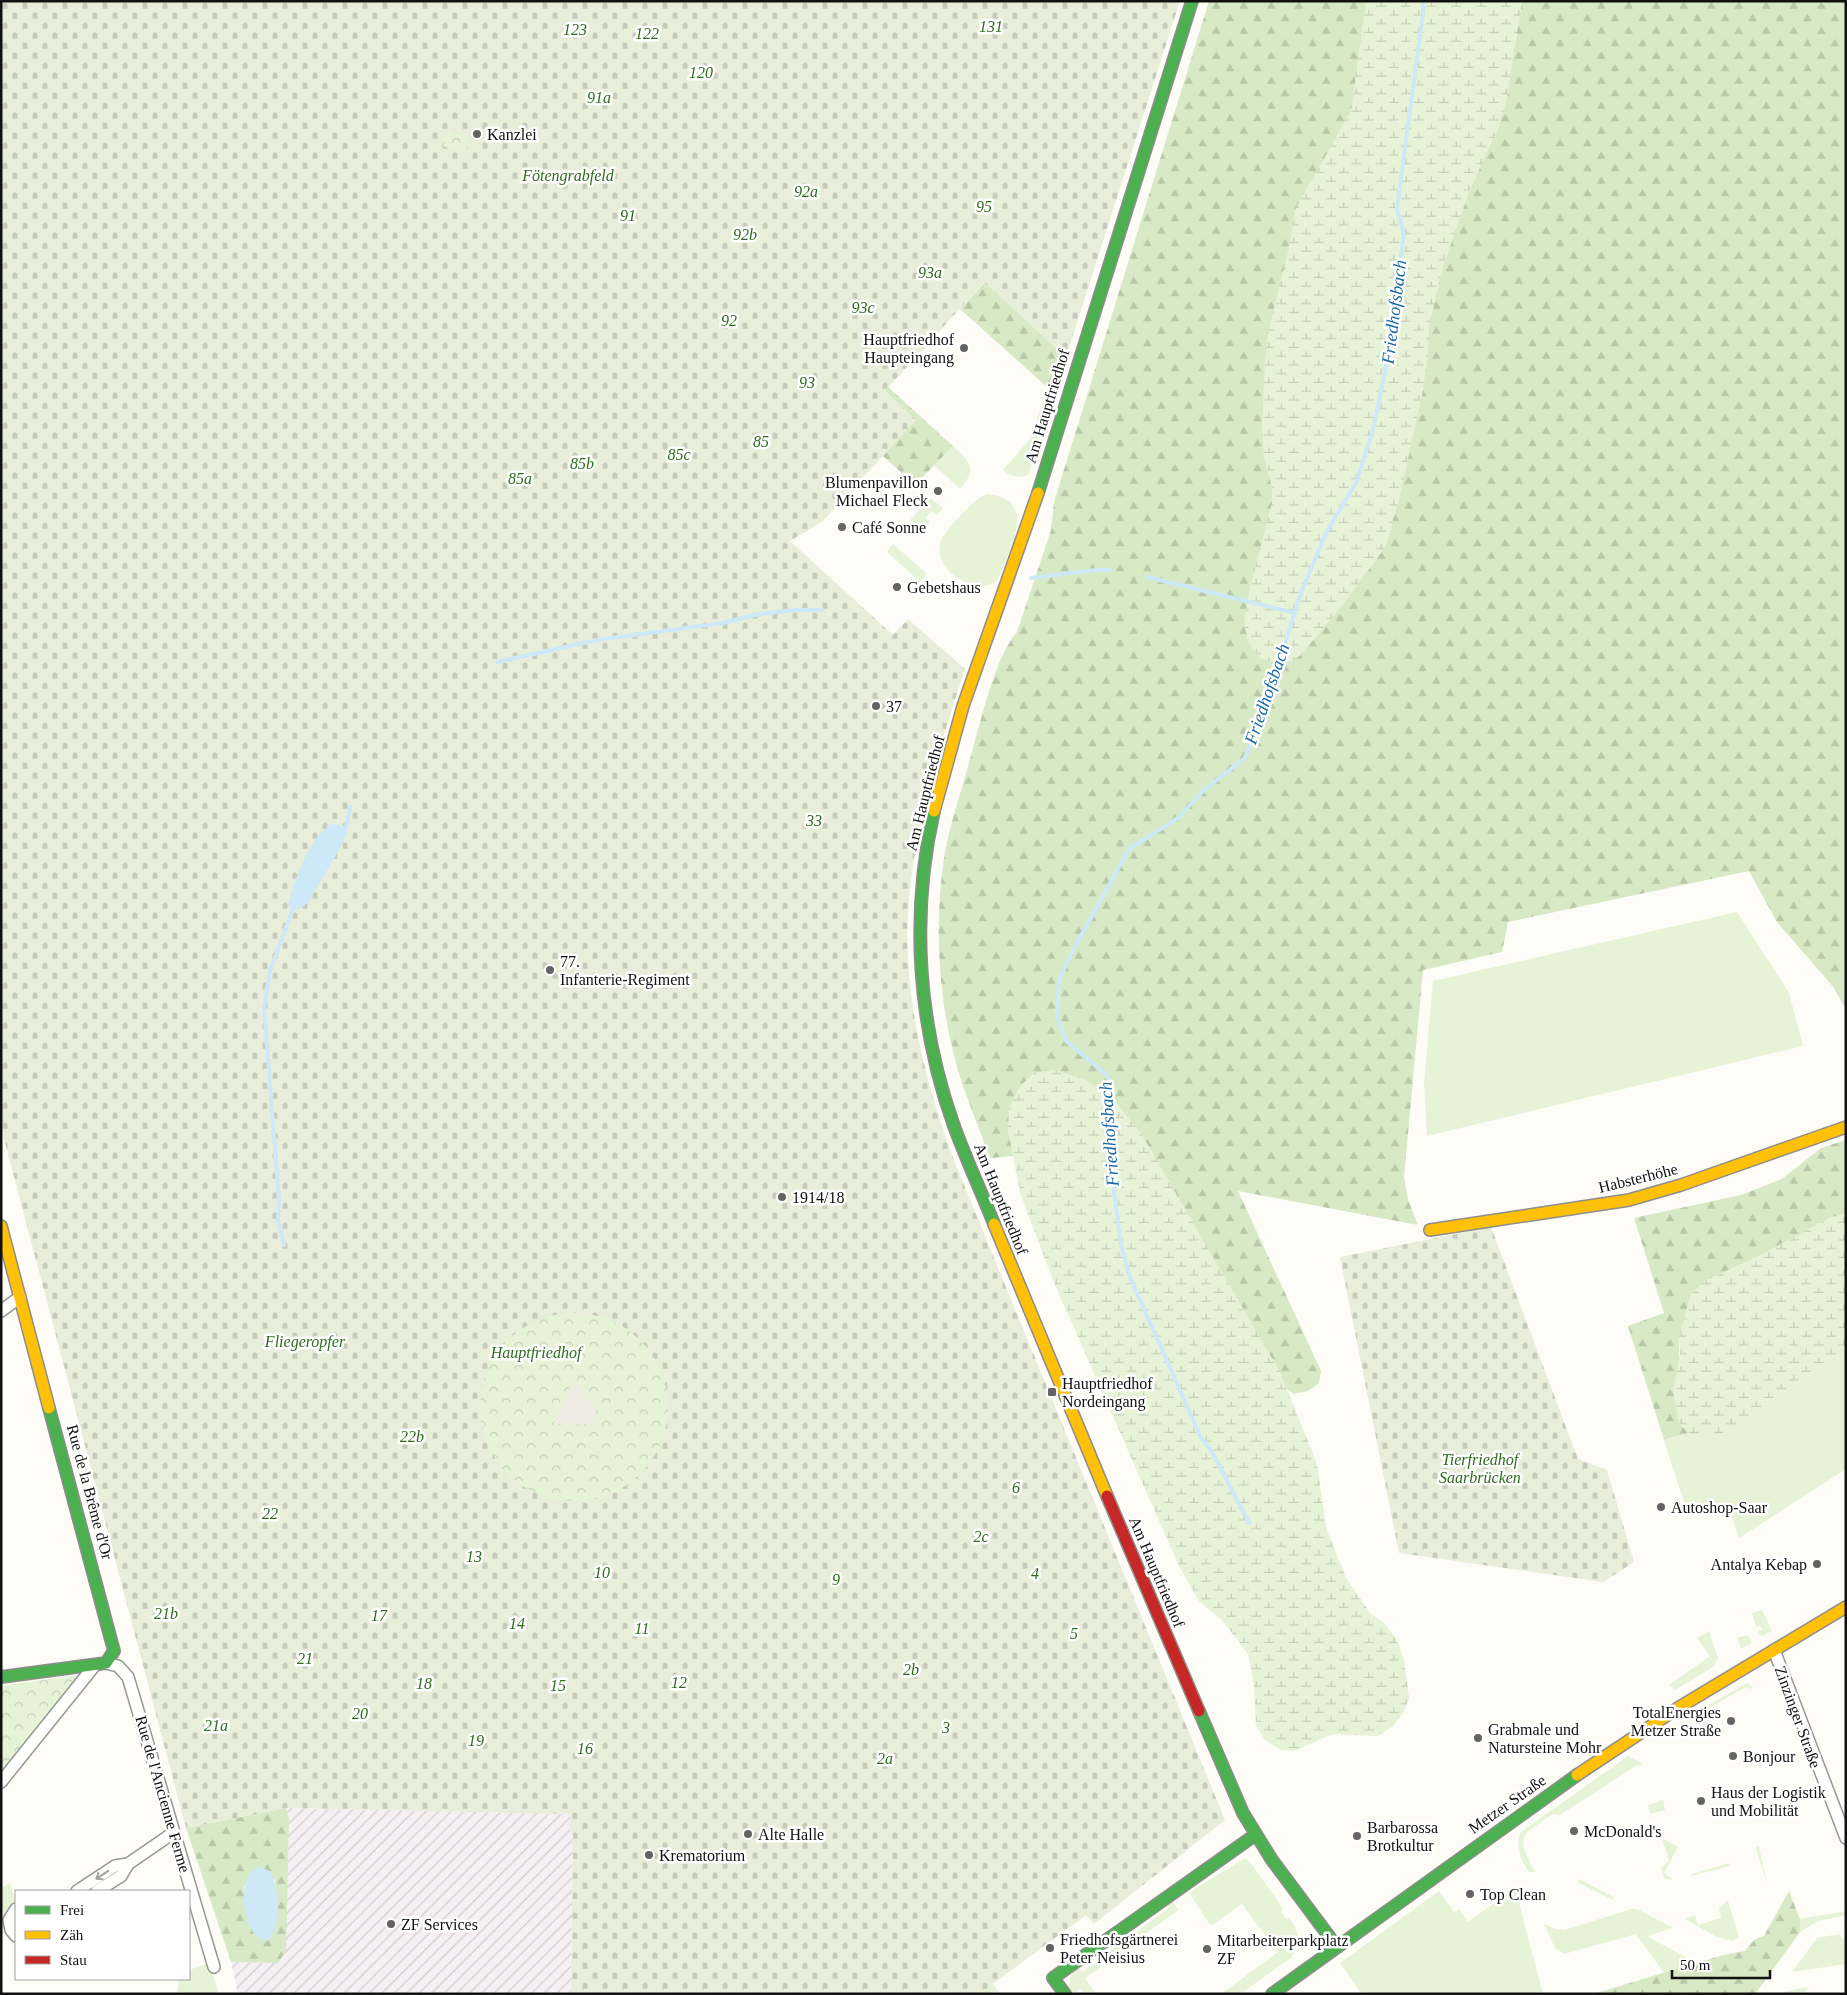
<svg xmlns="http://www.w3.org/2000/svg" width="1847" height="1995" font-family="Georgia,serif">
<defs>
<pattern id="industrial-furrows" width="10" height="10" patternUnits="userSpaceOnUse" patternTransform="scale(1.25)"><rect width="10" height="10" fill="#f5f0f3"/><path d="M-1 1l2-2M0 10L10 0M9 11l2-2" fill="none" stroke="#d1cdcf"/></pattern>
<pattern id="forest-firs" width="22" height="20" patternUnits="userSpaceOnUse" patternTransform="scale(1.25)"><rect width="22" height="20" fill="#d8eac5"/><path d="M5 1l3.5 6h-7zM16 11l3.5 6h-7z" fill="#b8c8a8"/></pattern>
<pattern id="wetland-marsh" width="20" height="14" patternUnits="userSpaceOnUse" patternTransform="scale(1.25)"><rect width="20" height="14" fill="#e7f3d7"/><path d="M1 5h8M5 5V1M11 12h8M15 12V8" fill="none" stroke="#c5cfb8"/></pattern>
<pattern id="cemetery-stones" width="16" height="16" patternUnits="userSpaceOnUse" patternTransform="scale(1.25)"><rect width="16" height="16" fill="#e9eedb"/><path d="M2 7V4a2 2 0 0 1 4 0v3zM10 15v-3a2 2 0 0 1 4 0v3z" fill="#c7cbbb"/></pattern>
<pattern id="park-crowns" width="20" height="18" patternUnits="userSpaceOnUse" patternTransform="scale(1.25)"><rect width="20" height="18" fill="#e7f3d7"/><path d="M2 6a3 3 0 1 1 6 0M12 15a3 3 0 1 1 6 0" fill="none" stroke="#c5cfb8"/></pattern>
</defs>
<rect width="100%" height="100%" fill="#fdfcf7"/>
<!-- industrial -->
<polygon fill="url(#industrial-furrows)" points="286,1808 570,1814 570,1831 573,1831 571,1994 238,1994 231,1962 278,1963 289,1819"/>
<!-- grass -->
<g fill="#e7f3d7">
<path d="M1048,388l8,3 -28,84c-10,3 -17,2 -25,-5l27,-31z"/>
<path d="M953,446c17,16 25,23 7,43l-26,-24z"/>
<path d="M987,494c51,5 24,52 13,81l-4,7c-22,13 -62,-11 -56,-38 3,-11 13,-20 20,-28 9,-9 15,-17 27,-22z"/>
<path d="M930,498l13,10 -7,7 -4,-4 -6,7 4,4c-7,7 -11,10 -21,6l2,-9z"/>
<polygon points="893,544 927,574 918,584 915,581 916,578 887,552"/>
<polygon points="1737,912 1789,993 1803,1046 1427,1136 1424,1083 1433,981"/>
<path d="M1846,1356v113l-107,69 -12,-36 -39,12 -24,-73 24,-8c14,8 26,3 41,-3l91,-63z"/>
<polygon points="1762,1610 1772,1631 1763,1636 1759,1634 1758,1631 1762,1630 1760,1626 1756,1627 1752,1613"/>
<polygon points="1709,1631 1718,1658 1713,1667 1675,1690 1669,1685 1710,1656 1697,1638"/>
<polygon points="1748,1635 1752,1643 1741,1649 1737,1638"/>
<polygon points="1747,1683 1753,1687 1750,1689 1746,1687 1691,1718 1690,1716"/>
<path d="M1628,1756l15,8 -9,3 -74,48 -7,-1c-32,22 -38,21 -18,58h-5c-10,-10 -15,-28 -9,-40z"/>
<polygon points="1663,1800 1665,1810 1650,1814 1648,1805"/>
<polygon points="1662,1838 1678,1847 1664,1873 1673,1879 1671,1880 1664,1878 1661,1869 1669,1860"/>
<polygon points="1757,1846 1759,1847 1767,1885 1756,1848"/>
<polygon points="1245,1858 1253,1866 1283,1909 1281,1912 1286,1919 1289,1918 1295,1926 1299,1942 1292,1957 1240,1994 1221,1994 1278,1952 1242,1904 1211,1926 1191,1896 1191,1892 1195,1889"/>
<polygon points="1729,1863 1730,1866 1691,1876 1692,1874"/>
<polygon points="1579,1879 1613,1897 1613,1900 1577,1882"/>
<path d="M10,1883l6,20c-11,7 -15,16 -10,29l-5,2v-46z"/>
<polygon points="1515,1888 1543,1994 1362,1994 1340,1963 1439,1891 1454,1912 1459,1909 1468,1922"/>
<polygon points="1728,1901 1739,1937 1733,1941 1715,1936 1685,1919 1695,1915 1698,1925 1721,1918 1719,1908"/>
<polygon points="1166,1902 1173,1902 1178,1910 1085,1978 1096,1994 1084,1994 1080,1988 1073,1994 1069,1986 1070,1977 1078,1967 1082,1972 1169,1908"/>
<polygon points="1632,1909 1639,1910 1673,1928 1647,1936 1698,1964 1664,1973 1636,1934 1564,1954 1555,1948 1544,1924 1556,1929 1564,1930"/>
<polygon points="1846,1911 1846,1915 1818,1921 1800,1932 1800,1919"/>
<polygon points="1839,1934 1846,1943 1846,1964 1792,1972 1817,1938"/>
<polygon points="209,1963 219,1994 177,1994 179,1979 189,1979 189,1970"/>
<polygon points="993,1983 1000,1994 979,1994"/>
<polygon points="1809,1987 1804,1994 1779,1994 1782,1992"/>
</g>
<!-- forest -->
<g fill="url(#forest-firs)" fill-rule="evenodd">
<path d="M1209,1h637v1009l-11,-21 -58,-67 -28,-51 -241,51 -6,30 -79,18 -19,207 4,23 10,25 -180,-34 83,180 -2,12 -11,8 -14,3 -13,-9 -141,-239 -150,12c-9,-25 -19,-49 -28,-75 -23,-70 -29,-152 -18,-225 6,-37 21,-77 30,-114 9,-31 22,-88 43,-112l34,-102 3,-28z"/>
<polygon points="985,282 1066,357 1056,391 1048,388 960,309"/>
<polygon points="888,387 953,446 915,485 883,456 915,420 885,391"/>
<polygon points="1846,1140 1846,1214 1832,1217 1759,1256 1705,1281 1679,1337 1679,1422 1688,1433 1664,1440 1628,1326 1664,1313 1634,1218 1741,1195 1782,1179 1821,1148"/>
<path d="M286,1808l3,11 -3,132 -8,12 -47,-1 -45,-134zM275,1879l1,46 -9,16 -19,-22 -4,-33z"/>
<polygon points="1789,1891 1800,1919 1800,1932 1755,1994 1593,1994 1723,1955 1745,1951 1755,1939 1764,1936"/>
</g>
<!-- wetland -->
<g fill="url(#wetland-marsh)">
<polygon points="1366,1 1522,1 1507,98 1500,124 1469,192 1443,267 1429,326 1428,353 1423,390 1400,496 1386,546 1344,603 1301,655 1290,662 1276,664 1260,658 1249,644 1244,623 1249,592 1272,503 1272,487 1264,457 1262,426 1265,360 1268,333 1288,252 1296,208 1351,111"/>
<polygon points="1055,1070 1083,1079 1110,1095 1142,1135 1280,1372 1317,1464 1326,1527 1346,1578 1370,1613 1384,1623 1396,1638 1404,1659 1409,1698 1403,1713 1393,1726 1378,1736 1332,1734 1295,1751 1281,1750 1265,1740 1256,1726 1254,1685 1248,1654 1222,1620 1199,1601 1179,1566 1055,1285 1021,1196 1008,1131 1009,1108 1020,1086 1034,1073"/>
<polygon points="1846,1214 1846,1356 1820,1367 1729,1430 1717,1435 1697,1438 1688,1433 1679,1422 1673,1391 1680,1353 1679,1337 1691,1294 1705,1281 1759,1256 1832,1217"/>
</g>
<!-- cemetery -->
<g fill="url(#cemetery-stones)">
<path d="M1,1h1179l-114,356 -82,-75 -99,109 31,29 -93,101 -33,20 103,94 15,-16 57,50c-23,70 -45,139 -54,212 -13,96 11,193 44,282l270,657 -131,104 -8,-9 -107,79h-408l2,-163h-3v-17l-284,-6 -100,20 -182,-689 -3,-36z"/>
<polygon points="1491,1227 1578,1459 1607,1470 1634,1562 1603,1582 1399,1553 1340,1257"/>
</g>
<!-- park -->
<g fill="url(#park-crowns)">
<polygon points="449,130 470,139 464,155 443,146"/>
<circle cx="574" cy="1407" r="94"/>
<polygon points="78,1675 1,1771 1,1686"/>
</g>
<!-- plaza -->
<polygon fill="#edebe2" points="570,1385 578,1385 596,1411 592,1424 563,1423 557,1425 553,1418 558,1414"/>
<!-- water -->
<g fill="#cde8f7">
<path d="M331,824l12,1 4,4 -4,14 -35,60 -9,6 -8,1 -3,-7c8,-27 20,-62 43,-79z"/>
<path d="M259,1867l11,4c9,17 13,56 -3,70 -23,0 -34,-65 -8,-74z"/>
</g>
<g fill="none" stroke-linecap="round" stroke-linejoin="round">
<!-- stream -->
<g stroke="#cde8f7" stroke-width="4">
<polyline points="1147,577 1295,613"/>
<polyline points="1031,578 1095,570 1110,570"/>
<polyline points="497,662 597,640 723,623 759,614 794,610 823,610"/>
<polyline points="345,833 350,807"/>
<polyline points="284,1245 278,1221 279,1200 264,1008 270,971 294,906"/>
<polyline points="1249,1523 1211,1450 1201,1438 1129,1275 1121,1245 1105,1121 1108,1076 1066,1041 1057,1016 1059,980 1071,954 1129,849 1178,818 1204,790 1245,758 1270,692 1300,595 1327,531 1356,483 1373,430 1394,327 1396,293 1404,233 1397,209 1423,13 1423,1"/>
</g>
<!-- street casing -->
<g stroke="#979795" stroke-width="14">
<g id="street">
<polyline points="1,1311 20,1297"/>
<polyline points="1774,1650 1846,1838"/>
<polyline points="106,1663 118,1666 128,1677 214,1967"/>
<polyline points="1,1782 95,1665"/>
<polyline points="77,1891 115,1866 128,1864 173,1833"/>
<polyline points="97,1891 121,1876 128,1864"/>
<polyline points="16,1909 9,1920 11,1930 16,1936"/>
</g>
</g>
<!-- fast casing -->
<g stroke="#8e8d8b" stroke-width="14">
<g id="fast">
<polyline points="1038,493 1192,1"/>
<path d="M934,811c-24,105 -16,214 20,315 12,33 27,65 40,98"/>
<polyline points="1,1677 106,1663 114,1651 49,1408"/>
<polyline points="1199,1711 1243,1813 1272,1860 1337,1947"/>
<polyline points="1065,1994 1053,1978 1255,1835"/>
<polyline points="1272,1994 1577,1775"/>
</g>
</g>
<!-- slow casing -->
<g stroke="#8e8d8b" stroke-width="14">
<g id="slow">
<polyline points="934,811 963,706 1038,493"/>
<polyline points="994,1224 1107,1496"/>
<polyline points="1,1226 49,1408"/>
<polyline points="1430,1230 1629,1200 1681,1185 1846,1127"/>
<polyline points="1577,1775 1678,1708 1846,1607"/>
</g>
</g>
<!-- jam casing -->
<g stroke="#8e8d8b" stroke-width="14">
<polyline id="jam" points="1107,1496 1199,1711"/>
</g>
<!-- street -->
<use href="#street" stroke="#fffffe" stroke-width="11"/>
<!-- fast -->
<use href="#fast" stroke="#4caf50" stroke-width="11"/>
<!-- slow -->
<use href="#slow" stroke="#ffc107" stroke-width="11"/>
<!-- jam -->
<use href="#jam" stroke="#c62828" stroke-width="11"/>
</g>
<!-- one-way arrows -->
<defs><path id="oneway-shaft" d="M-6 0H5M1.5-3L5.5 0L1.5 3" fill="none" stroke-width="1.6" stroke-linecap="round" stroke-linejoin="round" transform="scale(1.25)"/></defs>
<use stroke="#a0a09f" href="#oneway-shaft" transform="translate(102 1875) rotate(146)"/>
<!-- markers -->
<g fill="#646362" stroke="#fff" stroke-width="2">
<circle cx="477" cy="134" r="5"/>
<circle cx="964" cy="348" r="5"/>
<circle cx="938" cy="491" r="5"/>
<circle cx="842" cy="527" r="5"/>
<circle cx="897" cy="587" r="5"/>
<circle cx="876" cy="706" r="5"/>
<circle cx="550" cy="970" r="5"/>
<circle cx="782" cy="1197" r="5"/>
<rect x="1047" y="1387" width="10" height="10" rx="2.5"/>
<circle cx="1661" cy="1507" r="5"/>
<circle cx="1817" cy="1564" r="5"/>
<circle cx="1731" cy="1721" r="5"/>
<circle cx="1478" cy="1738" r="5"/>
<circle cx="1733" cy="1756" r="5"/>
<circle cx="1701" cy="1801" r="5"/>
<circle cx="1574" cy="1831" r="5"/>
<circle cx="748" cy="1834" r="5"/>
<circle cx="1357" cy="1836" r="5"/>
<circle cx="649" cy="1855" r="5"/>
<circle cx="1470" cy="1894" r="5"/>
<circle cx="391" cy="1924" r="5"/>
<circle cx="1050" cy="1948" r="5"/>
<circle cx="1207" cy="1949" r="5"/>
</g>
<g text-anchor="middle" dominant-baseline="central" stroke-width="5" stroke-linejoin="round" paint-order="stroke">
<!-- park labels -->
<g font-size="16" font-style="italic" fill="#2f6b1f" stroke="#fff">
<text x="991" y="26">131</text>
<text x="575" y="29">123</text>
<text x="647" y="33">122</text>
<text x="701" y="72">120</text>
<text x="599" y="97">91a</text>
<text x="568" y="175">Fötengrabfeld</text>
<text x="806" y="191">92a</text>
<text x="984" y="206">95</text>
<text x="628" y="215">91</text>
<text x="745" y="234">92b</text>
<text x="930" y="272">93a</text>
<text x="863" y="307">93c</text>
<text x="729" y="320">92</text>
<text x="807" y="382">93</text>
<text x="761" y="441">85</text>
<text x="679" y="454">85c</text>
<text x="582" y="463">85b</text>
<text x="520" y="478">85a</text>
<text x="814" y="820">33</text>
<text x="305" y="1341">Fliegeropfer</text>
<text x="536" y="1352">Hauptfriedhof</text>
<text x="412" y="1436">22b</text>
<text x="1480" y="1459">Tierfriedhof<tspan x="1480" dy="18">Saarbrücken</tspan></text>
<text x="1016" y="1487">6</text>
<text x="270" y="1513">22</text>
<text x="981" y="1536">2c</text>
<text x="474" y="1556">13</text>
<text x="602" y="1572">10</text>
<text x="1035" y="1573">4</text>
<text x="836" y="1579">9</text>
<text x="166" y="1613">21b</text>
<text x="379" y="1615">17</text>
<text x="517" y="1623">14</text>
<text x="642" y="1628">11</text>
<text x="1074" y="1633">5</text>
<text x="305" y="1658">21</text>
<text x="911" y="1669">2b</text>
<text x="679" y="1682">12</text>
<text x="424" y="1683">18</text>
<text x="558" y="1685">15</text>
<text x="360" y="1713">20</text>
<text x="216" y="1725">21a</text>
<text x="946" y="1727">3</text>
<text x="476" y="1740">19</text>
<text x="585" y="1748">16</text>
<text x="885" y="1758">2a</text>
</g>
<!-- poi labels -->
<g font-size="16" fill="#111" stroke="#fff" text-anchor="start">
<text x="487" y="134">Kanzlei</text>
<text x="954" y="339" text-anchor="end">Hauptfriedhof<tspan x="954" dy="18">Haupteingang</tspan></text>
<text x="928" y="482" text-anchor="end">Blumenpavillon<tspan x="928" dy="18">Michael Fleck</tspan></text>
<text x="852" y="527">Café Sonne</text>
<text x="907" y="587">Gebetshaus</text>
<text x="886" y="706">37</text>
<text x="560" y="961">77.<tspan x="560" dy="18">Infanterie-Regiment</tspan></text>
<text x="792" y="1197">1914/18</text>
<text x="1062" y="1383">Hauptfriedhof<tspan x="1062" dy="18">Nordeingang</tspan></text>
<text x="1671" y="1507">Autoshop-Saar</text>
<text x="1807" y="1564" text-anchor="end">Antalya Kebap</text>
<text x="1721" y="1712" text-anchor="end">TotalEnergies<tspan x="1721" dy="18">Metzer Straße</tspan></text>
<text x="1488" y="1729">Grabmale und<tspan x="1488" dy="18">Natursteine Mohr</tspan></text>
<text x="1743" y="1756">Bonjour</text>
<text x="1711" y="1792">Haus der Logistik<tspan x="1711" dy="18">und Mobilität</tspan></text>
<text x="1367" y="1827">Barbarossa<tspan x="1367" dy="18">Brotkultur</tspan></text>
<text x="1584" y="1831">McDonald's</text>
<text x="758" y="1834">Alte Halle</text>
<text x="659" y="1855">Krematorium</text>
<text x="1480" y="1894">Top Clean</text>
<text x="401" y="1924">ZF Services</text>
<text x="1060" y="1939">Friedhofsgärtnerei<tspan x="1060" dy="18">Peter Neisius</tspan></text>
<text x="1217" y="1940">Mitarbeiterparkplatz<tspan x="1217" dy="18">ZF</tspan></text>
</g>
<!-- street labels -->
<g font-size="16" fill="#111" stroke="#fff">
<text transform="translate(1047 406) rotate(-73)">Am Hauptfriedhof</text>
<text transform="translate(925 793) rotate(-76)">Am Hauptfriedhof</text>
<text transform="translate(1638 1178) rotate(-14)">Habsterhöhe</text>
<text transform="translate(1001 1199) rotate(68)">Am Hauptfriedhof</text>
<text transform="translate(90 1492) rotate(75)">Rue de la Brême d'Or</text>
<text transform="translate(1157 1572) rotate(67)">Am Hauptfriedhof</text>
<text transform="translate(1798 1717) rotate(70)">Zinzinger Straße</text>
<text transform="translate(163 1794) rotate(74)">Rue de l'Ancienne Ferme</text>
<text transform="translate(1507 1804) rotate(-35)">Metzer Straße</text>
</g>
<!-- water labels -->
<g font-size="18" font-style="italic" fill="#1768a6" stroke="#fff">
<text transform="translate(1394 312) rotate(-83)">Friedhofsbach</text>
<text transform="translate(1267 694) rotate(-71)">Friedhofsbach</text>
<text transform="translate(1109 1134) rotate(-94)">Friedhofsbach</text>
</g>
</g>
<!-- border -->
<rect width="1847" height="1995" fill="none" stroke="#111111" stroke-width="5"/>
<!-- legend -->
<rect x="15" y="1890" width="175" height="90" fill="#ffffff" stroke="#a0a0a0"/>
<rect x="25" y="1906" width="25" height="8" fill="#4caf50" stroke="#a0a0a0"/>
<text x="60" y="1915" font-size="15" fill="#111111">Frei</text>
<rect x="25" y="1931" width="25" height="8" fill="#ffc107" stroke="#a0a0a0"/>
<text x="60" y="1940" font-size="15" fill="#111111">Zäh</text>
<rect x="25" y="1956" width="25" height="8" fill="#c62828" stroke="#a0a0a0"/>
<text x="60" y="1965" font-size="15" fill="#111111">Stau</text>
<!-- scale -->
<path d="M1672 1970v8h98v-8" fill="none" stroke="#111111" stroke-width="2.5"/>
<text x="1680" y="1970" font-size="15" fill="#111111" stroke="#ffffff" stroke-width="4" paint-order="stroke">50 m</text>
</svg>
